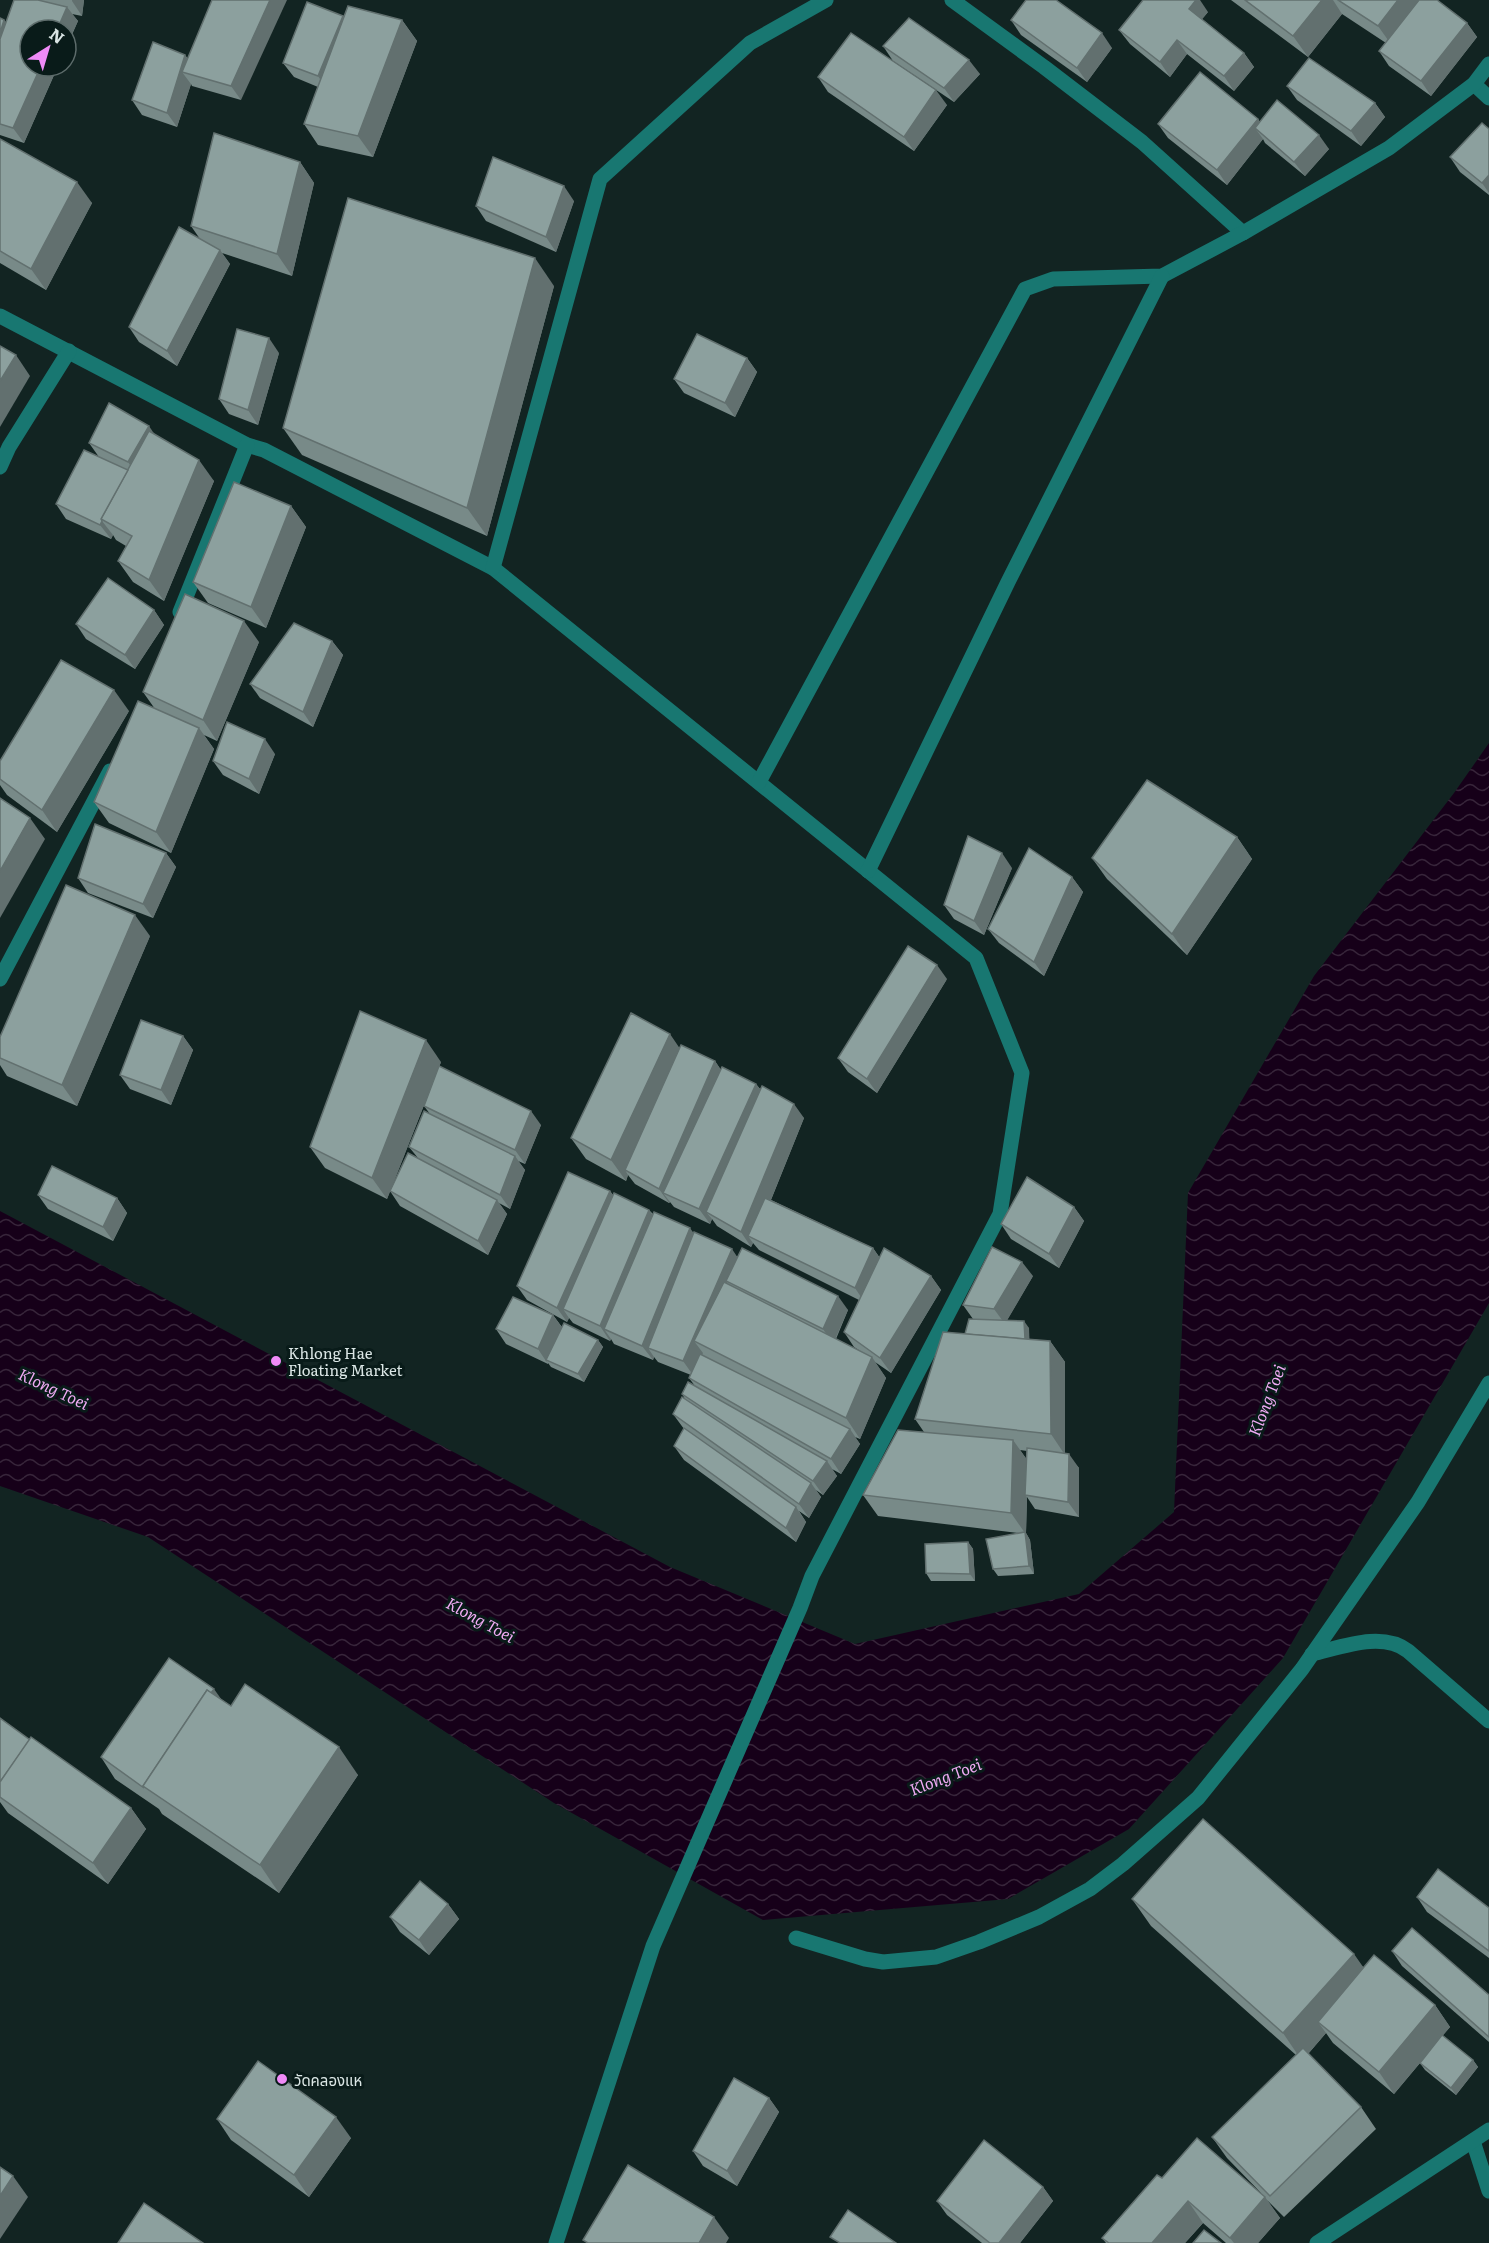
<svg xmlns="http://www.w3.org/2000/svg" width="1489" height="2243" font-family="Literata,'Noto Sans Thai',serif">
<defs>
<pattern id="water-waves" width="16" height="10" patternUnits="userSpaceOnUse" patternTransform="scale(1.5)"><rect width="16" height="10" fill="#160019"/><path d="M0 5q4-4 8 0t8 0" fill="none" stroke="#37253a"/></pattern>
</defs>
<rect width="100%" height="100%" fill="#122422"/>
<!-- water -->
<polygon fill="url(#water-waves)" points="1489,743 1489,1303 1283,1658 1129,1829 1008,1899 763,1920 554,1803 148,1537 0,1486 0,1211 670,1567 855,1644 1079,1594 1174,1512 1188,1193 1314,976 1454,793"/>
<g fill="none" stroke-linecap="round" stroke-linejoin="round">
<!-- minor -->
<g stroke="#187771" stroke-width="15">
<polyline points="952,0 1044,67 1142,142 1243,233"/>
<polyline points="1474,84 1489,98"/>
<polyline points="0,316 247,445 264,450 493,568 976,958 1022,1073 1000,1214 812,1576 800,1608 653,1946 556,2243"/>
<polyline points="0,467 9,447 69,351"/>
<polyline points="493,568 600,179 750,43 826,0"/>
<polyline points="180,612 247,445"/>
<polyline points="759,782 1025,289 1053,279 1162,276 1243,233 1389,148 1474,84 1489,64"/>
<polyline points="868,871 1008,582 1162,276"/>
<polyline points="0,979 110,771"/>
<path d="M1312,1654c30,-7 70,-23 96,-3l81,70"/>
<polyline points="796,1938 865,1959 883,1962 936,1957 979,1942 1039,1917 1090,1889 1123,1864 1198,1798 1302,1669 1418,1502 1489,1383"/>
<polyline points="1473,2141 1489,2191"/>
<polyline points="1317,2243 1489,2130"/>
</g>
</g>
<!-- wall -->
<g fill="#788a88" fill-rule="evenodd">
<polygon points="14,0 84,0 82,16 72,14 78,21 24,143 0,135 0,18 4,20 6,22"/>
<polygon points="212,0 241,100 192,86 191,84 177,127 142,115 132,100 185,55 188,59"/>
<polygon points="1231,0 1437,0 1467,23 1477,37 1431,96 1389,66 1379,51 1386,43 1342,14 1308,57"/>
<polygon points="1208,12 1202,19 1244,53 1254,67 1234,91 1187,54 1170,77 1130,44 1119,30"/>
<polygon points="343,16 402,20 417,41 373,157 318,145 304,124 318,87 294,77 283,63"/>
<polygon points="1011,20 1112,48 1087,82 1021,35"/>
<polygon points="883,46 980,74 954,102 893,61"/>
<polygon points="818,77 947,105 914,151 828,92"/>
<polygon points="1287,86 1375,103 1385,117 1361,146 1297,100"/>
<polygon points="1258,119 1260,122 1329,149 1305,176 1265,143 1263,139 1227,185 1168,138 1158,124"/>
<polygon points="1489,129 1489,195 1460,172 1450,157"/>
<polygon points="0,139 92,203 46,290 0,263"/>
<polygon points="300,162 314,183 292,276 222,253 230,264 177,366 139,342 129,327 200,239 191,226"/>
<polygon points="574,201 556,252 486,221 476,206"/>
<polygon points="554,286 487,536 302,455 283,428"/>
<polygon points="279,353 258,425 229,414 219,399"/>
<polygon points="747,358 757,372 735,417 684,393 674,379"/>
<polygon points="155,435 214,481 164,601 133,582 118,561 126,546 116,540 113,535 111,539 66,519 56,504 99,457 89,443"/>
<polygon points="291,506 306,527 266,628 208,603 193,582"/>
<polygon points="154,610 164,625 135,669 86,639 76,624"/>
<polygon points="332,641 343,655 313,727 260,698 250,684"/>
<polygon points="259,642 217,741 204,735 214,749 171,853 109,823 94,802 155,709 143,692"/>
<polygon points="129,711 57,832 7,795 0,785 0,761"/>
<polygon points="275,754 259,794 223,775 213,761"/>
<polygon points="1237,837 1252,859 1187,955 1107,879 1092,858"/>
<polygon points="166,853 176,867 153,918 88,893 78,878"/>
<polygon points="1012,868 984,935 954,919 944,905"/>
<polygon points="1072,877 1083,892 1044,976 999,943 988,929"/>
<polygon points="150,936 77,1106 7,1076 0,1065 0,1037"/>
<polygon points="947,979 877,1093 848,1072 838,1058"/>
<polygon points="183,1036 193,1050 171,1105 130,1089 120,1075"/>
<polygon points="680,1048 715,1061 721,1070 756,1084 761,1090 804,1118 771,1200 873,1248 880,1258 931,1276 941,1290 891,1373 875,1362 886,1378 860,1439 855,1437 860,1444 841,1474 832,1469 837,1476 823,1495 816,1490 821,1497 809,1518 799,1511 806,1522 796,1542 684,1460 674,1446 684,1429 673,1414 685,1399 682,1394 695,1386 689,1378 691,1375 658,1362 654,1357 653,1360 614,1344 611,1339 610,1341 573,1323 569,1318 567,1322 527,1300 517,1286 610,1191 613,1195 649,1210 653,1214 693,1233 738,1257 848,1310 836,1339 860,1351 854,1347 844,1332 859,1300 759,1250 753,1243 751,1247 717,1226 712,1219 710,1224 674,1207 670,1202 669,1203 635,1184 628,1175 626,1181 586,1159 571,1138"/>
<polygon points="441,1062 387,1199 325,1168 310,1147"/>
<polygon points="424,1106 541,1125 525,1164 518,1161 525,1170 510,1209 499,1203 507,1214 488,1255 400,1206 390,1191 418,1158 409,1147 430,1114"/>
<polygon points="38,1195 117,1198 127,1213 113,1241 48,1209"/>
<polygon points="1074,1207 1084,1221 1059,1268 1011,1239 1001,1224"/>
<path d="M1033,1276l-26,44 22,8v11l21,2 15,21v91l14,15v49l-44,-8 -8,-12 -1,36 4,7 4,34 -36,2 -5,-7 26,-36 -141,-17 -15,-21 61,-63 -9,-13 58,-100 -10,-14zM1020,1450l7,1v9z"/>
<polygon points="553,1315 562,1327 598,1340 603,1347 584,1382 551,1367 548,1363 548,1364 506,1344 496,1329"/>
<polygon points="968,1542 973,1549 975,1581 931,1581 926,1573"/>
<polygon points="221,1699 231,1706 358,1775 279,1893 162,1814 159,1809 115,1779 101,1757"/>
<polygon points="0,1718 30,1740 131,1808 146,1829 108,1884 8,1813 0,1802"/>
<polygon points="1417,1897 1489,1908 1489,1958 1427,1912"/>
<polygon points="1132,1899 1364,1967 1435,2005 1450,2027 1436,2043 1473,2060 1478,2067 1456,2095 1425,2070 1420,2063 1394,2094 1333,2043 1326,2033 1308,2054 1361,2107 1376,2129 1284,2217 1267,2200 1280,2218 1258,2243 1226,2243 1203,2223 1185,2243 1106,2243 1102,2238 1162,2178 1261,2193 1227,2158 1212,2137 1296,2055 1151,1926"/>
<polygon points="448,1904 459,1919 429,1955 400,1932 390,1917"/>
<polygon points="1392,1951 1489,1995 1489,2042 1402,1966"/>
<polygon points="769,2098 779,2112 737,2186 703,2166 693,2151"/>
<polygon points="217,2119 351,2138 309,2197 231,2140"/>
<polygon points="1043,2187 1053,2201 1020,2243 982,2243 947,2215 937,2201"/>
</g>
<!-- shaded-wall -->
<g fill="#62706f">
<polygon points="72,0 84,0 82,16 72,1"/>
<polygon points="270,0 287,0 241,100 231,86"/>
<polygon points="1196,0 1200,0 1208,12 1199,23 1189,9"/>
<polygon points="1322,0 1333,0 1342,14 1308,57 1293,36"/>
<polygon points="1398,0 1429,0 1393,47 1378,26"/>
<polygon points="67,7 78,21 66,47 66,30 57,30"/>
<polygon points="343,16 328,91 318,76"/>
<polygon points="4,20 15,35 0,76 0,33"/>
<polygon points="402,20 417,41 373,157 358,136"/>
<polygon points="1467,23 1477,37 1431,96 1421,81"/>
<polygon points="1102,33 1112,48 1087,82 1077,68"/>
<polygon points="1177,40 1187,54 1170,77 1160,62"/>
<polygon points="1244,53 1254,67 1234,91 1224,76"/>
<polygon points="185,55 195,69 182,72 191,84 177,127 167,113"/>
<polygon points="969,60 980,74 954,102 944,88"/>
<polygon points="41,66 58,66 24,143 13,128"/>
<polygon points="936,90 947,105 914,151 904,137"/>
<polygon points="1375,103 1385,117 1361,146 1351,131"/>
<polygon points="1258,119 1268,133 1255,128 1263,139 1227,185 1217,170"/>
<polygon points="1319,135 1329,149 1305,176 1294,162"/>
<polygon points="300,162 314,183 292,276 277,254"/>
<polygon points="1489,175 1489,193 1482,183"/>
<polygon points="77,182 92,203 46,290 31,269"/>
<polygon points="564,186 574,201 556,252 546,237"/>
<polygon points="220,250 230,264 177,366 167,351"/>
<polygon points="535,258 554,286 487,536 467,508"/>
<polygon points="269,338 279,353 258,425 248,410"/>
<polygon points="16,355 30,376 0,427 0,381"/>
<polygon points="747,358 757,372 735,417 725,403"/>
<polygon points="149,426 159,441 138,477 128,462"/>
<polygon points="199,460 214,481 164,601 149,580"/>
<polygon points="291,506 306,527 266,628 251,607"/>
<polygon points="102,521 113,535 111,539 100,525"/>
<polygon points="154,610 164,625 135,669 125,655"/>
<polygon points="244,621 259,642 217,741 203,720"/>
<polygon points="332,641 343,655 313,727 303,712"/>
<polygon points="114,690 129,711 57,832 42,810"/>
<polygon points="199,728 214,749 171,853 156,832"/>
<polygon points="265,739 275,754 259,794 249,779"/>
<polygon points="30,818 45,839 0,918 0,871"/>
<polygon points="1237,837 1252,859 1187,955 1172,934"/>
<polygon points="166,853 176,867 153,918 143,904"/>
<polygon points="1002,853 1012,868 984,935 974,921"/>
<polygon points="1072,877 1083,892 1044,976 1034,962"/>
<polygon points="135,915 150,936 77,1106 62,1085"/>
<polygon points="937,965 947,979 877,1093 867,1079"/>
<polygon points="670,1034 685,1056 625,1170 628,1175 626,1181 611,1160"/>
<polygon points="183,1036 193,1050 171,1105 161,1090"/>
<polygon points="426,1040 441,1062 387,1199 372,1178"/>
<polygon points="715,1061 725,1076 663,1193 670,1202 669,1203 659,1189"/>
<polygon points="756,1084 767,1098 706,1212 712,1219 710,1224 699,1209"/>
<polygon points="794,1104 804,1118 755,1239 748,1236 753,1243 751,1247 741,1232"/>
<polygon points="531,1111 541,1125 525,1164 515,1150"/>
<polygon points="515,1156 525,1170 510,1209 500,1195"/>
<polygon points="610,1191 620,1205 563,1309 569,1318 567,1322 557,1308"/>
<polygon points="117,1198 127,1213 113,1241 103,1227"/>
<polygon points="497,1200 507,1214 488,1255 478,1241"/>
<polygon points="1074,1207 1084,1221 1059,1268 1049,1254"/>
<polygon points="649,1210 659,1224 604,1329 611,1339 610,1341 600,1326"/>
<polygon points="690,1228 700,1242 648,1348 654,1357 653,1360 642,1346"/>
<polygon points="873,1248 883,1263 865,1303 855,1288"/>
<polygon points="732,1249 742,1264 726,1281 731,1289 694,1341 703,1353 693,1375 683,1361"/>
<polygon points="1022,1262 1033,1276 1005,1324 994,1309"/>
<polygon points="931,1276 941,1290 891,1373 880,1358"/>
<polygon points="838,1296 848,1310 833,1344 823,1329"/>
<polygon points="553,1315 563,1329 546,1360 548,1364 538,1349"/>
<polygon points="1024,1321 1029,1328 1030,1354 1025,1346"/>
<polygon points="598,1340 603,1347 584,1382 578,1374"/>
<polygon points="1050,1341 1065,1362 1065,1455 1051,1434"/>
<polygon points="872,1357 886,1378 860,1439 846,1418"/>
<polygon points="850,1429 860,1444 841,1474 831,1459"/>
<polygon points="1013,1440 1028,1461 1025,1495 1027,1497 1026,1533 1030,1540 1034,1574 1029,1566 1025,1533 1011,1513"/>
<polygon points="1069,1454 1079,1468 1079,1517 1068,1502"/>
<polygon points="827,1461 837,1476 823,1495 813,1481"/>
<polygon points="811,1483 821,1497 809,1518 799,1504"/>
<polygon points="796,1507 806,1522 796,1542 786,1528"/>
<polygon points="968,1542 973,1549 975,1581 970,1574"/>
<polygon points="214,1689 229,1710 145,1788"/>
<polygon points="339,1747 358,1775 279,1893 260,1865"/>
<polygon points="131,1808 146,1829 108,1884 93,1863"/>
<polygon points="448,1904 459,1919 429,1955 419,1940"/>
<polygon points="1354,1954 1373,1981 1318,2022 1326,2033 1302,2061 1283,2033"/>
<polygon points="1435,2005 1450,2027 1394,2094 1379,2072"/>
<polygon points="1473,2060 1478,2067 1456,2095 1451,2088"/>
<polygon points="769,2098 779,2112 737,2186 727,2171"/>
<polygon points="336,2117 351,2138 309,2197 294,2175"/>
<polygon points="13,2176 28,2197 0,2239 0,2196"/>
<polygon points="1043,2187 1053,2201 1020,2243 999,2243"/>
<polygon points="1265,2197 1280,2218 1258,2243 1234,2243 1230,2238"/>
<polygon points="1188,2201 1203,2223 1185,2243 1152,2243"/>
<polygon points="714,2217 729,2238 726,2243 699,2243"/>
</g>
<!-- building -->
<g fill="#8ca09e" stroke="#62706f" stroke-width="1.5">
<polygon points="14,0 38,0 67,7 57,30 30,30 30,66 41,66 13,128 0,124 0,39"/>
<polygon points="212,0 270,0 231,86 182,72"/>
<polygon points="1026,0 1056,0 1102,33 1077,68 1011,20"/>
<polygon points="1143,0 1196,0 1189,9 1244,53 1224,76 1177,40 1160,62 1119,30"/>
<polygon points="1245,0 1322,0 1293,36"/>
<polygon points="1338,0 1398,0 1378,26"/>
<polygon points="1419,0 1437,0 1467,23 1421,81 1379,51"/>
<polygon points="307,2 343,16 318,76 283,63"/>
<polygon points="348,6 402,20 358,136 304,124"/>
<polygon points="0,18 4,20 0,33"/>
<polygon points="909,18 969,60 944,88 883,46"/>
<polygon points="851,33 936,90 904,137 818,77"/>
<polygon points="153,42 185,55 167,113 132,100"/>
<polygon points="1309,58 1375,103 1351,131 1287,86"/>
<polygon points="1200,72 1258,119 1217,170 1158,124"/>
<polygon points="1277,100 1319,135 1294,162 1255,128"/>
<polygon points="1482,123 1489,129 1489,175 1482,183 1450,157"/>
<polygon points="214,133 300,162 277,254 191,226"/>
<polygon points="0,139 77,182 31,269 0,251"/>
<polygon points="493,157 564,186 546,237 476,206"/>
<polygon points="348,198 535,258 467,508 283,428"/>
<polygon points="179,227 220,250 167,351 129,327"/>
<polygon points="237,329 269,338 248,410 219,399"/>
<polygon points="697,334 747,358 725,403 674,379"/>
<polygon points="0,346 16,355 0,381"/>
<polygon points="109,403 149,426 128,462 89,443"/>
<polygon points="149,431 199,460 149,580 118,561 132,536 101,519"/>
<polygon points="84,450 128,470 101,519 102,521 100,525 56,504"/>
<polygon points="234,482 291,506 251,607 193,582"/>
<polygon points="108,578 154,610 125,655 76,624"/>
<polygon points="185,594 244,621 203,720 143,692"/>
<polygon points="294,623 332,641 303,712 250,684"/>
<polygon points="61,660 114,690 42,810 0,779 0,761"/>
<polygon points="138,701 199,728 156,832 94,802"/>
<polygon points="227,722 265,739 249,779 213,761"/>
<polygon points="1147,780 1237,837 1172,934 1092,858"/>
<polygon points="0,798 30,818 0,871"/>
<polygon points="95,824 166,853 143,904 78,878"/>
<polygon points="968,836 1002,853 974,921 944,905"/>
<polygon points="1029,848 1072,877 1034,962 988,929"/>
<polygon points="66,885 135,915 62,1085 0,1058 0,1037"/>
<polygon points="908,946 937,965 867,1079 838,1058"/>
<polygon points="360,1011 426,1040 372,1178 310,1147"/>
<polygon points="631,1013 670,1034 611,1160 571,1138"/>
<polygon points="141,1020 183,1036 161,1090 120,1075"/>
<polygon points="681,1045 715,1061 659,1189 625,1170"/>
<polygon points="439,1066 531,1111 515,1150 424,1106"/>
<polygon points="722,1067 756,1084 699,1209 663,1193"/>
<polygon points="762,1086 794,1104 741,1232 706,1212"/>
<polygon points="424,1111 515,1156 500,1195 409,1147"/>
<polygon points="408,1153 497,1200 478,1241 390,1191"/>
<polygon points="52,1166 117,1198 103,1227 38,1195"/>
<polygon points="568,1172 610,1191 557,1308 517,1286"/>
<polygon points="1027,1177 1074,1207 1049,1254 1001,1224"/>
<polygon points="614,1193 649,1210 600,1326 563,1309"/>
<polygon points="765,1198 873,1248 855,1288 748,1236"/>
<polygon points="654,1212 690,1228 642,1346 604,1329"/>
<polygon points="694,1232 732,1249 683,1361 648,1348"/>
<polygon points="992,1247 1022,1262 994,1309 963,1305"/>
<polygon points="742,1248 838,1296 823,1329 726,1281"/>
<polygon points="884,1248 931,1276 880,1358 844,1332"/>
<polygon points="724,1282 872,1357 846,1418 694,1341"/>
<polygon points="513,1297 553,1315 538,1349 496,1329"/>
<polygon points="969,1319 1024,1321 1025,1339 965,1334"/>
<polygon points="564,1323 598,1340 578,1374 546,1360"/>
<polygon points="943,1332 1050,1341 1051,1434 915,1419"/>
<polygon points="700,1354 850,1429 831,1459 689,1378"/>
<polygon points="688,1382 827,1461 813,1481 682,1394"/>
<polygon points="682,1397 811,1483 799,1504 673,1414"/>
<polygon points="684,1428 796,1507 786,1528 674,1446"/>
<polygon points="898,1430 1013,1440 1011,1513 863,1495"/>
<polygon points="1027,1448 1069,1454 1068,1502 1025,1495"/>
<polygon points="1025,1532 1029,1566 993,1569 986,1539"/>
<polygon points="968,1542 970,1574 926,1573 925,1544"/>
<polygon points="169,1658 214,1689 211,1693 207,1690 143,1786 144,1788 101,1757"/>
<polygon points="245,1684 339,1747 260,1865 143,1786 207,1690 231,1706"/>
<polygon points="0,1718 30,1740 0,1782"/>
<polygon points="31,1737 131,1808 93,1863 0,1797 0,1782"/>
<polygon points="1203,1819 1354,1954 1283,2033 1132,1899"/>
<polygon points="1438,1869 1489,1908 1489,1951 1417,1897"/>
<polygon points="420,1881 448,1904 419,1940 390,1917"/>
<polygon points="1412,1928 1489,1995 1489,2037 1392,1951"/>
<polygon points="1374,1955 1435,2005 1379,2072 1318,2022"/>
<polygon points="1442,2035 1473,2060 1451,2088 1420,2063"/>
<polygon points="1303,2048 1361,2107 1270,2196 1212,2137"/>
<polygon points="258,2061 336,2117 294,2175 217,2119"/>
<polygon points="734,2078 769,2098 727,2171 693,2151"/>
<polygon points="1197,2138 1265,2197 1230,2238 1188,2201 1152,2243 1109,2243 1102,2238 1157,2175 1162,2178"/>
<polygon points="984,2140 1043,2187 999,2243 990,2243 937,2201"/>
<polygon points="628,2165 714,2217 699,2243 588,2243 583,2240"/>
<polygon points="0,2167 13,2176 0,2196"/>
<polygon points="144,2203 203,2243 118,2243"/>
<polygon points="848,2210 896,2243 840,2243 830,2237"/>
<polygon points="1204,2230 1221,2243 1193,2243"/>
</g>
<!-- markers -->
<g fill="#ef8bf7" stroke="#091b19" stroke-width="2">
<circle cx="276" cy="1361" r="6"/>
<circle cx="282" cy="2079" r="6"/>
</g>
<g text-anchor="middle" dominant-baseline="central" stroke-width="6" stroke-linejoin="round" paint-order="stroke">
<!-- poi labels -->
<g font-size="15" fill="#dbe6e5" stroke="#091b19" text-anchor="start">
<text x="288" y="1352">Khlong Hae<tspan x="288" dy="17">Floating Market</tspan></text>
<text x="294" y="2079">วัดคลองแห</text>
</g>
<!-- water labels -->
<g font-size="16" font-style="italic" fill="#f0abf5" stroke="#091b19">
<text transform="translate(54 1388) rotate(25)">Klong Toei</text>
<text transform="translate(1266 1400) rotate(-69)">Klong Toei</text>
<text transform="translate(481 1619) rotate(29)">Klong Toei</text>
<text transform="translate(945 1776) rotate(-21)">Klong Toei</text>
</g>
</g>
<!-- north arrow -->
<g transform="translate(48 48) rotate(37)"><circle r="28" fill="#091b19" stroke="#5d6c6b" stroke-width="1.5"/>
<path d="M0-4.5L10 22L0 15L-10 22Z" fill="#ef8bf7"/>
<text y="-9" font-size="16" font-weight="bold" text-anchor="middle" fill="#dbe6e5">N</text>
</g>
</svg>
